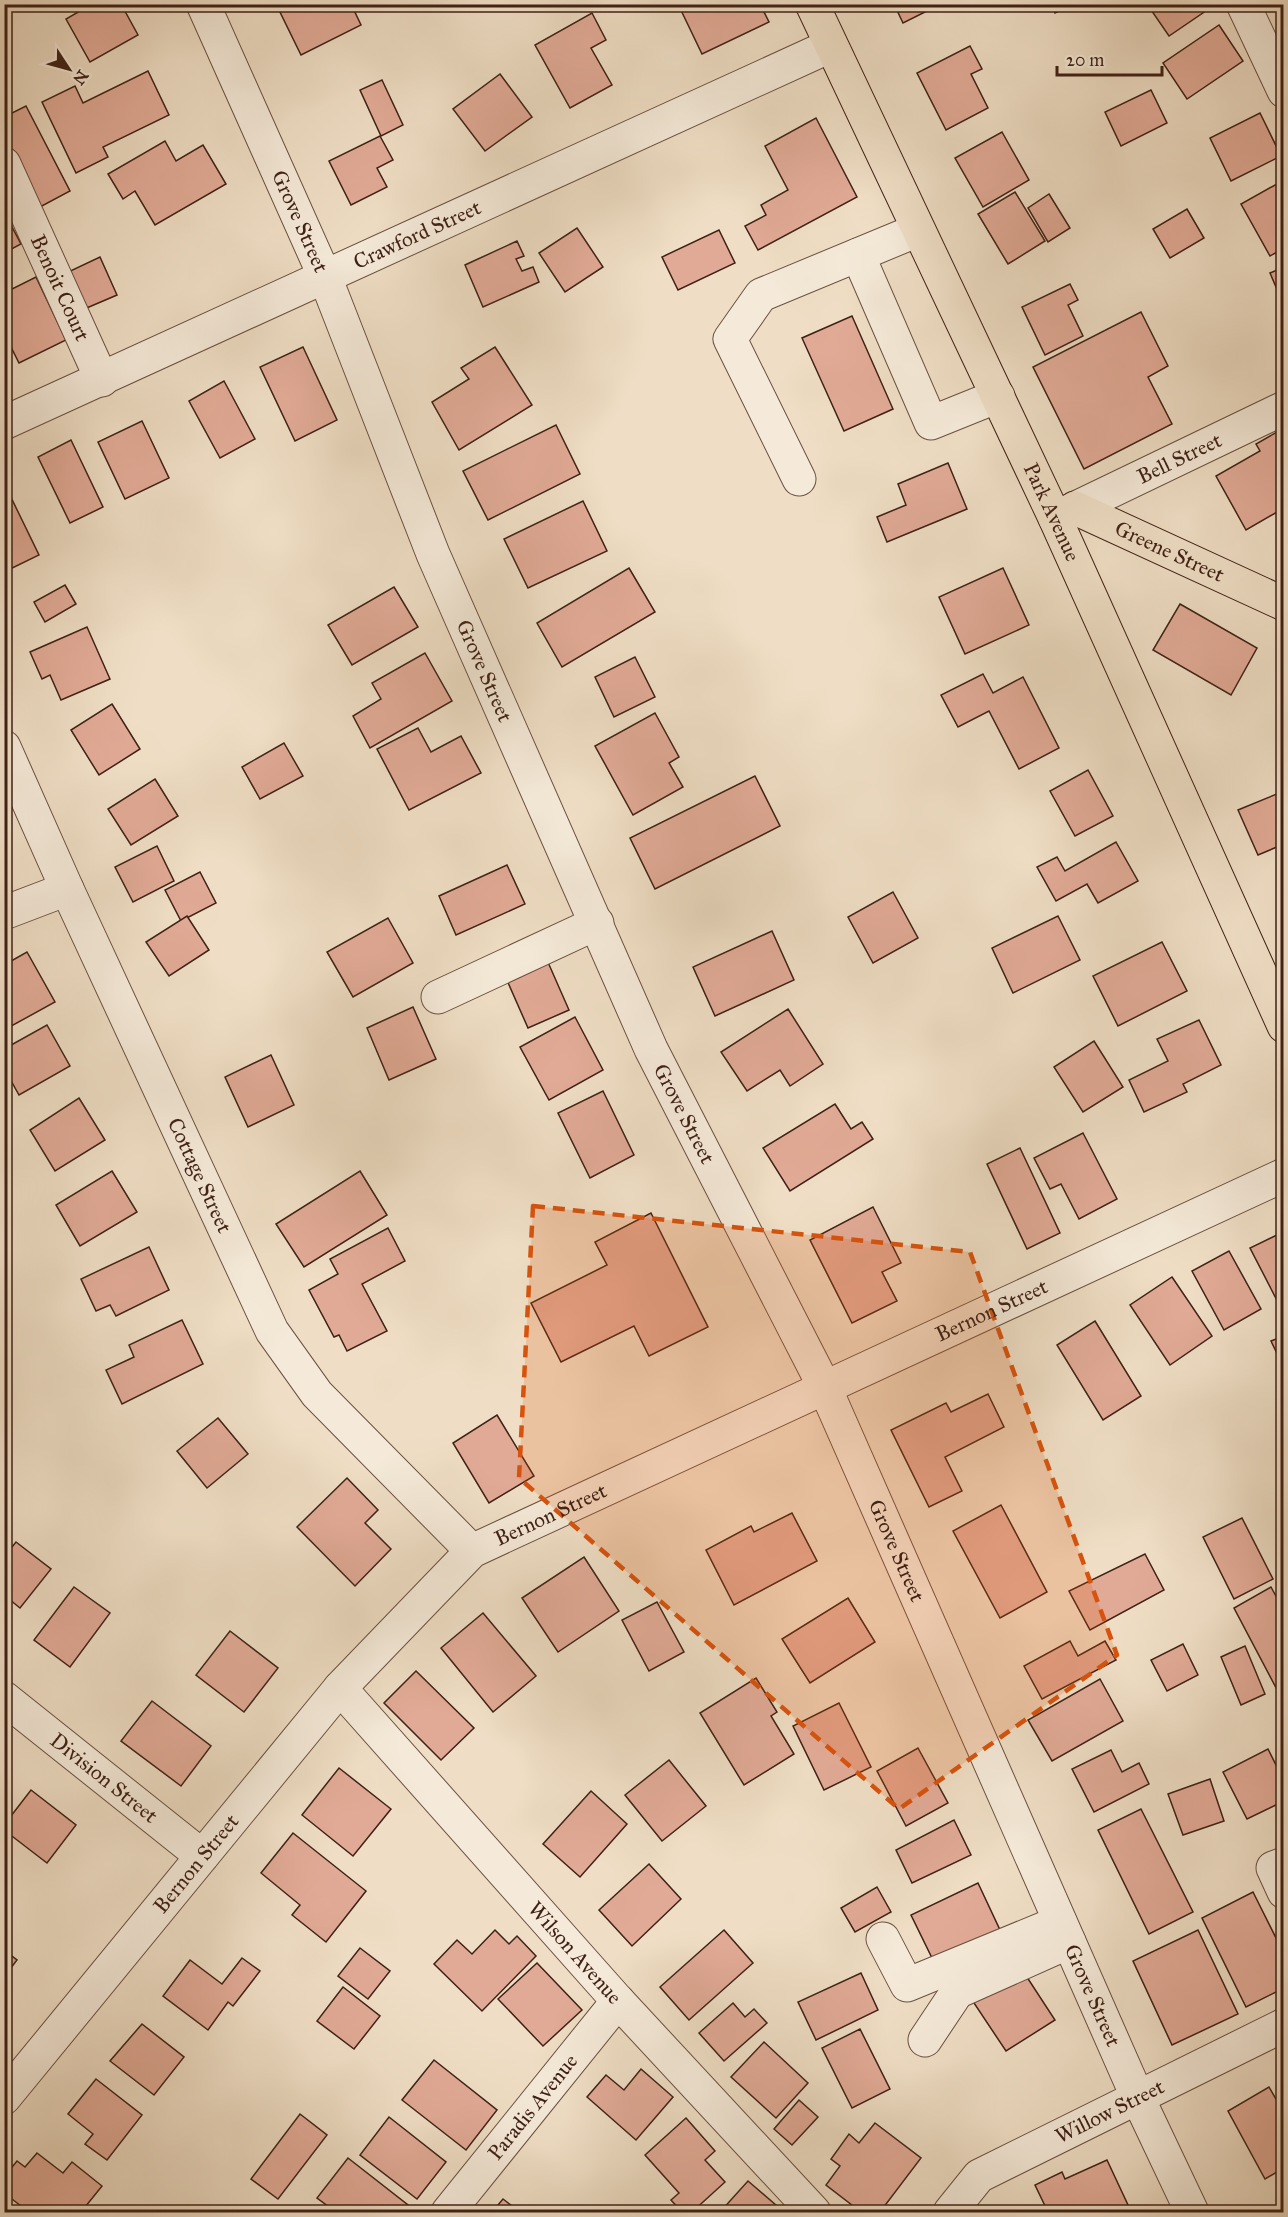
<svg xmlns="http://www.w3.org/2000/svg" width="1288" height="2217" font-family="'IM FELL Great Primer',serif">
<rect width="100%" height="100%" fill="#efdec5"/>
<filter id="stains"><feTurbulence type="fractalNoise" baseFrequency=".00333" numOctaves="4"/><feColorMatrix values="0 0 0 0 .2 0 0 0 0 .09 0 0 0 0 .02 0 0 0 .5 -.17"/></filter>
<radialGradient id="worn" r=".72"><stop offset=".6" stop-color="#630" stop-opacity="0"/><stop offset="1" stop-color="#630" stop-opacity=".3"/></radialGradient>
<!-- building -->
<g fill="#e1aa96" stroke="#3f2115" stroke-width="1.5">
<polygon points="92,4 121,4 138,35 90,62 66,19"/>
<polygon points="286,4 351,4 361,25 301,55 278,8"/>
<polygon points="678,4 760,4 769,22 702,54"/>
<polygon points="894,4 941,4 903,23"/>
<polygon points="1052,4 1074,4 1055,13"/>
<polygon points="1147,4 1216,4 1169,36"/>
<polygon points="592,13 606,40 591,48 612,85 570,108 535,45"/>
<polygon points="1219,25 1243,61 1187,99 1163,63"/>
<polygon points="970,46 982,69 971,74 988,108 946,130 917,73"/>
<polygon points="148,71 169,115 103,147 108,157 76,173 42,102 75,86 83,103"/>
<polygon points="500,74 532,117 485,151 453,109"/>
<polygon points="382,80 403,125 381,136 360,90"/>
<polygon points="1151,90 1167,123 1121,146 1105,112"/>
<polygon points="26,106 70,191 40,207 4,141 4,117"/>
<polygon points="1260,113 1281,156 1231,181 1210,138"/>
<polygon points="816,118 857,197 758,250 745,226 766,215 761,205 788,190 765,146"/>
<polygon points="1002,132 1029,180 983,207 955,158"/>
<polygon points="380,136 393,160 377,168 387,187 351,205 329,161"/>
<polygon points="165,141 176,161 203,145 226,184 155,225 135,191 123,199 108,174"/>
<polygon points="1284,180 1284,248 1270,256 1241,204"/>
<polygon points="1015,192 1045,241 1008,264 978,214"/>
<polygon points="1049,194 1070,228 1048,242 1028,208"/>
<polygon points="1187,209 1204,238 1170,258 1153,229"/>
<polygon points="4,212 21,244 4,253"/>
<polygon points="577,228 603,267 565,292 539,253"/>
<polygon points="719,230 735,263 678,290 662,257"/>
<polygon points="517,241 524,256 516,259 522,271 533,267 539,282 483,307 465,265"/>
<polygon points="100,257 117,295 82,310 66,273"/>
<polygon points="1284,267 1284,301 1282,301 1270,273"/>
<polygon points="36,277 66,340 19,363 4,333 4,293"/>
<polygon points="1070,284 1078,300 1068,305 1083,336 1045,355 1022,307"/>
<polygon points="1141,312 1168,366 1148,377 1172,424 1084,469 1033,367"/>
<polygon points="852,316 893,409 844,431 802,338"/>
<polygon points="303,347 337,420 295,441 260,367"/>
<polygon points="495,347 532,405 459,450 432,402 469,379 461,368"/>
<polygon points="224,381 255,439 220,458 189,401"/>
<polygon points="142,421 169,478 125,499 98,442"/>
<polygon points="556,425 580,474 488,520 463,471"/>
<polygon points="1284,428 1284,508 1246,530 1216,476 1260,451 1256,444"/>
<polygon points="71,440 103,507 70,523 38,457"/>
<polygon points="948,463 967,509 887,542 877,517 906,505 898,484"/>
<polygon points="5,485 39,555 4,572 4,486"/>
<polygon points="583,501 607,551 528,588 504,539"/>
<polygon points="629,568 655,612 562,667 537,623"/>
<polygon points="1003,568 1029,625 965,654 939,597"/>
<polygon points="65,585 76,604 45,622 34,602"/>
<polygon points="394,587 418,627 352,665 328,625"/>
<polygon points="1180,604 1257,648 1231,695 1153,650"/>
<polygon points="87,627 110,679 61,700 50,675 42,679 30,652"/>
<polygon points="425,653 452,701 370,748 353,716 381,699 372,683"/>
<polygon points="635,657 655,697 614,717 595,677"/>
<polygon points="983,674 993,693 1023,677 1059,748 1019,769 989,711 958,727 941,695"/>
<polygon points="112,704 140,749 99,775 71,730"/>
<polygon points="655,713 679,757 669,763 683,787 633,815 595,746"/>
<polygon points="418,728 431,752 461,736 481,773 409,810 377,749"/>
<polygon points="284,743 303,776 260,799 242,767"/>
<polygon points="1088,770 1113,816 1075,836 1050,791"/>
<polygon points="755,776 780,826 655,889 630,838"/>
<polygon points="155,779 178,816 131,845 108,809"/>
<polygon points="1284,791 1284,844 1258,855 1238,810"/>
<polygon points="1116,842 1138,881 1098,903 1087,884 1056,901 1037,867 1057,857 1065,871"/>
<polygon points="157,846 174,881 133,902 115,867"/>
<polygon points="507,865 525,904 456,935 439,896"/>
<polygon points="200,872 216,903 181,921 165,890"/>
<polygon points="893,892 918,938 873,963 848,917"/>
<polygon points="187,916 209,950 169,976 146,942"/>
<polygon points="1058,916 1080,960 1013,993 992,948"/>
<polygon points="388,918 413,963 353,997 327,952"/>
<polygon points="772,931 794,980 715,1016 693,967"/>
<polygon points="1162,942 1187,991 1118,1026 1093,976"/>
<polygon points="27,952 55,1002 4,1030 4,965"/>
<polygon points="547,960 569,1010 528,1028 506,978"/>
<polygon points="413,1007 436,1059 389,1080 367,1028"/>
<polygon points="788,1009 823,1064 790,1086 780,1070 747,1091 721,1052"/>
<polygon points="575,1017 603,1070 549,1100 520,1047"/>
<polygon points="1199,1020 1221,1065 1183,1084 1187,1092 1144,1112 1129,1080 1168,1061 1157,1039"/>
<polygon points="47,1025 70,1066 19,1095 4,1068 4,1049"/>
<polygon points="1094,1041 1123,1087 1083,1112 1054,1067"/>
<polygon points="271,1055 294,1105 248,1127 225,1077"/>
<polygon points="603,1091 634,1155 590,1178 558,1113"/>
<polygon points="79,1098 105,1140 55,1171 30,1130"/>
<polygon points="835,1104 851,1129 862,1122 873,1139 790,1191 763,1148"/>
<polygon points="1083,1133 1117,1199 1079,1219 1061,1184 1050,1189 1034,1158"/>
<polygon points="1020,1148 1060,1233 1027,1249 987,1164"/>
<polygon points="112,1171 137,1212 80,1246 56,1205"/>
<polygon points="360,1171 387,1215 304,1267 276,1224"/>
<polygon points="873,1207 901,1263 882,1272 897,1301 852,1323 810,1240"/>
<polygon points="651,1213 708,1327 649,1356 634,1326 561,1362 531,1303 607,1265 595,1242"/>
<polygon points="388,1228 405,1261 362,1284 387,1331 347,1351 339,1335 334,1337 309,1290 338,1274 330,1259"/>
<polygon points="1283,1232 1284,1233 1284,1314 1250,1248"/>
<polygon points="149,1247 169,1290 116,1316 110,1305 96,1311 81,1279"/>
<polygon points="1229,1251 1261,1309 1224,1330 1192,1271"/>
<polygon points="1172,1277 1212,1336 1170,1365 1130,1305"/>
<polygon points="182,1320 203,1364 122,1404 106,1370 134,1357 129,1345"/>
<polygon points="1095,1321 1141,1396 1103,1420 1057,1345"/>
<polygon points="1284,1336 1284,1368 1271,1341"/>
<polygon points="988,1394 1004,1427 945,1457 962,1491 929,1507 891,1430 946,1403 951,1412"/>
<polygon points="497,1415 534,1476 489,1503 453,1443"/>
<polygon points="218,1418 248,1454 207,1488 177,1451"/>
<polygon points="347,1478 378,1510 365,1523 391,1549 355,1586 297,1527"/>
<polygon points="1001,1505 1047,1592 1000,1618 953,1531"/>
<polygon points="792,1513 817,1561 734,1605 706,1550 751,1526 754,1532"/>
<polygon points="1242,1518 1273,1579 1234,1599 1203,1537"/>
<polygon points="16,1542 51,1569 20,1608 4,1595 4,1557"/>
<polygon points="1145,1554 1164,1590 1090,1630 1069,1591"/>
<polygon points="584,1557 619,1611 558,1652 522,1598"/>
<polygon points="74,1587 110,1613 70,1667 34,1640"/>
<polygon points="1271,1587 1284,1611 1284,1703 1234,1608"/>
<polygon points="848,1598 875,1642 810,1683 782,1639"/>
<polygon points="657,1602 684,1652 649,1671 622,1620"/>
<polygon points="483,1613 536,1676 493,1712 441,1648"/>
<polygon points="230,1631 278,1668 244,1712 196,1675"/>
<polygon points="1070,1641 1078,1656 1105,1641 1116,1660 1042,1699 1024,1666"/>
<polygon points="1183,1644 1198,1675 1167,1691 1151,1660"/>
<polygon points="1245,1646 1265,1694 1241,1705 1221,1657"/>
<polygon points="416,1671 474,1728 441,1760 384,1703"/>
<polygon points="756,1678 777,1712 771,1716 794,1754 744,1785 700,1713"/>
<polygon points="1100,1679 1123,1721 1052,1761 1028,1720"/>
<polygon points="152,1701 211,1746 181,1786 121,1741"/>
<polygon points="839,1703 871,1767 824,1790 793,1726"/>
<polygon points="918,1748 948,1803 906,1826 877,1771"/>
<polygon points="1268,1749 1284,1781 1284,1801 1247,1819 1223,1772"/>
<polygon points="1111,1750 1122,1772 1139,1763 1149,1784 1094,1812 1072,1769"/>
<polygon points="669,1760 706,1806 662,1841 625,1795"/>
<polygon points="339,1768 391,1809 353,1856 302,1815"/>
<polygon points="1210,1779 1224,1821 1183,1835 1168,1794"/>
<polygon points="31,1790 76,1825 47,1863 4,1830 4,1825"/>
<polygon points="591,1791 627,1824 580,1877 543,1844"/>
<polygon points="1141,1809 1193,1912 1149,1934 1098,1830"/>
<polygon points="954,1820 971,1855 912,1883 896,1850"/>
<polygon points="293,1833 366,1891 326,1942 292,1915 300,1905 261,1873"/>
<polygon points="649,1864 681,1899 632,1946 599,1910"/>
<polygon points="978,1883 1000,1930 934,1962 911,1915"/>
<polygon points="877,1887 891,1912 855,1932 841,1908"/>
<polygon points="1253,1892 1284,1954 1284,1988 1246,2007 1202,1918"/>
<polygon points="495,1930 509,1944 517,1936 536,1956 482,2011 434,1964 457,1940 472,1954"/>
<polygon points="724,1930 753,1963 689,2020 660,1987"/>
<polygon points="1198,1930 1238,2014 1172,2045 1133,1961"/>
<polygon points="360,1948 390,1971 368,1999 338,1976"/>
<polygon points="4,1950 17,1960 4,1977"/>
<polygon points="242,1958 260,1971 233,2006 228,2002 208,2030 163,1996 190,1960 222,1984"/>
<polygon points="537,1963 582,2010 543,2046 498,1999"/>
<polygon points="1021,1968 1055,2020 1006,2051 972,2000"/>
<polygon points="861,1973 878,2010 816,2040 798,2002"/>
<polygon points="343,1987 380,2016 354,2049 317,2021"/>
<polygon points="733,2003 745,2017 754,2009 767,2023 724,2061 699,2033"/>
<polygon points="142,2024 184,2057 154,2095 110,2061"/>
<polygon points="860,2029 890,2089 852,2108 822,2048"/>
<polygon points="764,2042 808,2083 776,2118 731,2077"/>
<polygon points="434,2060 497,2110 466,2150 402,2100"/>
<polygon points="641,2069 673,2097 636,2140 587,2097 606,2075 624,2090"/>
<polygon points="96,2079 142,2115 107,2160 85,2144 93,2134 68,2114"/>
<polygon points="1269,2087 1284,2113 1284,2153 1280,2155 1284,2168 1265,2179 1228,2111"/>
<polygon points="799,2100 818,2117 792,2145 774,2129"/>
<polygon points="300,2114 327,2135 278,2199 251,2179"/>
<polygon points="389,2117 446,2162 417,2199 360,2155"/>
<polygon points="686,2118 715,2151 705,2160 725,2182 692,2212 682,2212 671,2200 679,2193 645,2155"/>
<polygon points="875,2123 921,2158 880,2212 861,2212 826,2185 840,2166 831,2159 849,2134 859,2143"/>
<polygon points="37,2153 63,2173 72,2162 102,2186 81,2212 29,2212 4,2193 4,2177 17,2161 25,2167"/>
<polygon points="348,2158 408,2205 403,2212 336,2212 317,2198"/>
<polygon points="1107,2160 1128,2205 1113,2212 1048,2212 1035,2185 1062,2172 1065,2179"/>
<polygon points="748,2181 784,2212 720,2212"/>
<polygon points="503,2199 520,2212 492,2212"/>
</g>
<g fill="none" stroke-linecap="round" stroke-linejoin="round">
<!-- minor casing -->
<g stroke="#6b5041" stroke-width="35">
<g id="minor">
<path id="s1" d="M203,4l122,273 108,277 218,495 174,339 312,708 55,116"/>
<polyline points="1243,4 1284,91"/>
<path id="s2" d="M4,164l98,216"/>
<polyline points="858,255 931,423 998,396"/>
<path id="s3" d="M4,423l826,-377"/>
<polyline points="799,479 730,339 761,295 918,230"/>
<path id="s4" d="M1055,518l229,-110"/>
<path id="s5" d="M4,747l63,142 205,442 45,63 155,157"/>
<polyline points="4,913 67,889"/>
<polyline points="438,997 597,923"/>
<path id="s6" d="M340,1688l278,313 196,211"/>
<path id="s7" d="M4,1698l198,158"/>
<polyline points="1284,1864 1273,1868 1284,1892"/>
<polyline points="883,1939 907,1985 1060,1922"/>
<polyline points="925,2040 957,1992 1069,1942"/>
<path id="s8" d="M4,2098l336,-410 132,-137 812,-376"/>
<path id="s9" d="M448,2212l170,-211"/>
<path id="s10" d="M950,2212l29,-36 305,-151"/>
</g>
</g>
<!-- major casing -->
<g stroke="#3f2115" stroke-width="35">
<g id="major">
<path id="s11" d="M812,4l243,514 229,508"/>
<path id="s12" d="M1075,508l209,96"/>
</g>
</g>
<!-- minor -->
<use href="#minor" stroke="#f5ead9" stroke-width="33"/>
<!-- major -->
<use href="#major" stroke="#efdec5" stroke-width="33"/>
</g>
<!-- marked area -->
<path fill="#d7530d" fill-opacity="0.2" stroke="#d7530d" stroke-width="4.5" stroke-dasharray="12 8" stroke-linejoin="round" d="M533,1206l437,46 147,403 -218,154 -380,-331z"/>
<g text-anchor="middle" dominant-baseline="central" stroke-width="5" stroke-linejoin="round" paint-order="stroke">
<!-- street labels -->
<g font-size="21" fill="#3f2115" stroke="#f5ead9">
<text stroke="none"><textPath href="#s1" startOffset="238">Grove Street</textPath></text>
<text stroke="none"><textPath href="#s3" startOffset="454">Crawford Street</textPath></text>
<text stroke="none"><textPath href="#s2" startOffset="136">Benoit Court</textPath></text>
<text stroke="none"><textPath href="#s4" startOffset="138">Bell Street</textPath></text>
<text stroke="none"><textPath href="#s11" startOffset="562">Park Avenue</textPath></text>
<text stroke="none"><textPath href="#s12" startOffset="104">Greene Street</textPath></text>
<text stroke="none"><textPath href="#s1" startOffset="724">Grove Street</textPath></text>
<text stroke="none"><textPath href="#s1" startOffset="1210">Grove Street</textPath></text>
<text stroke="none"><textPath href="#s5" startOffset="471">Cottage Street</textPath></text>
<text stroke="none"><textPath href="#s8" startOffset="1293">Bernon Street</textPath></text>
<text stroke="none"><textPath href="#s8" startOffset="807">Bernon Street</textPath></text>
<text stroke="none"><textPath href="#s1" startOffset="1696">Grove Street</textPath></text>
<text stroke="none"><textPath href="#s7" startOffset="128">Division Street</textPath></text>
<text stroke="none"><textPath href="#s8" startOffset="303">Bernon Street</textPath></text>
<text stroke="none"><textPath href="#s6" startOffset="354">Wilson Avenue</textPath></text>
<text stroke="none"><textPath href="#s1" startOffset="2182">Grove Street</textPath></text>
<text stroke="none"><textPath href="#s9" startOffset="135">Paradis Avenue</textPath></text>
<text stroke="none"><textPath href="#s10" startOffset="192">Willow Street</textPath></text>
</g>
</g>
<!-- margin -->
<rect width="1288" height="2217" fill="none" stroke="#efdec5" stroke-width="24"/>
<rect x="6" y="6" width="1276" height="2205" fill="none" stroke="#3f2115" stroke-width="3"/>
<rect x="12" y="12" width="1264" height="2193" fill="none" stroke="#3f2115" stroke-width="1.5"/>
<!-- north arrow -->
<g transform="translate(69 69) rotate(126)" stroke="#f5ead9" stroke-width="4.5" paint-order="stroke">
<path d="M0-4.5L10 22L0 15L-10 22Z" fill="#3f2115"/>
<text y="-9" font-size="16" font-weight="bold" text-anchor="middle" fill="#3f2115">N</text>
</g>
<!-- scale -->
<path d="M1057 66v9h105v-9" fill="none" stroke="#3f2115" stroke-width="3"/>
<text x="1066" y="66" font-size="18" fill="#3f2115" stroke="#f5ead9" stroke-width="4.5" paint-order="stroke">20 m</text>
<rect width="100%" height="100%" filter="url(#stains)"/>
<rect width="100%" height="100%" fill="url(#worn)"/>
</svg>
